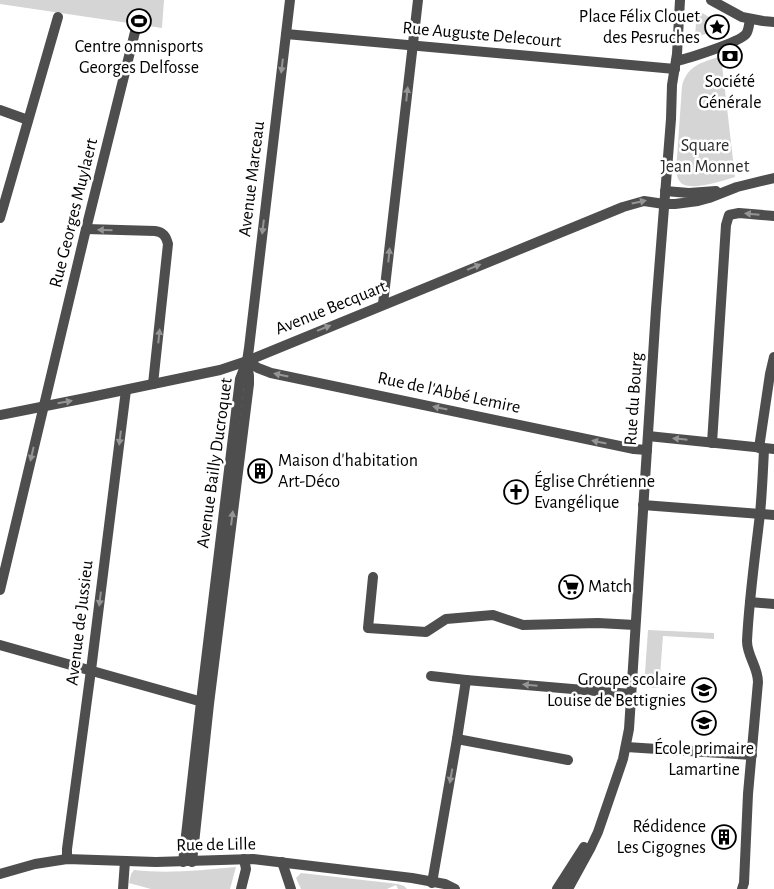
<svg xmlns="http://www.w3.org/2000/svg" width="774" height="889" font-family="'Alegreya Sans',sans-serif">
<rect width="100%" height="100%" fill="#fff"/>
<!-- green -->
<g fill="#d5d5d5">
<polygon points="0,0 164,0 162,28 0,4"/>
<polygon points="699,11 722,25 722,28 697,37 695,35 697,12"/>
<path d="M721,56l14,121c-11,3 -44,15 -54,6 -3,-3 -4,-7 -5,-11l6,-86c6,-22 20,-23 39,-30z"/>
<polygon points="648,630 714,633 714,639 663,636 659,688 644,687"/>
<path d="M236,867l-6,22h-79l-22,-6 2,-9 3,-4c34,4 68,0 102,-3z"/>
<polygon points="301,873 398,884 404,886 407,889 398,889 396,885 387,889 301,889 296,878"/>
</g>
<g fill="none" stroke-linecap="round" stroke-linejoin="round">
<!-- minor -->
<g stroke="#4e4e4e" stroke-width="10">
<polyline points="711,0 742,17 763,21 774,22"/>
<polyline points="286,34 675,69"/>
<path d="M676,61c11,-2 64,-19 70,-27 3,-4 3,-10 4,-15"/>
<polyline points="0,110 28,120"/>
<polyline points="0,218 58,17"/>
<path d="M86,229l69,2c8,1 11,5 13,13l-15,140"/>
<polyline points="383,304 418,0"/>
<polyline points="247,361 258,368 271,373 634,449 647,450"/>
<polyline points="648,436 774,449"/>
<polyline points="712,443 726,225 729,215 739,213 774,216"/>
<polyline points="759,448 770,374 774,357"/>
<polyline points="643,505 774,515"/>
<polyline points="373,577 368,628 426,632 446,619 493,615 523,625 598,623 635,625"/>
<polyline points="0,590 86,229 136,28"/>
<polyline points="750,602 774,604"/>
<polyline points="0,645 206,703"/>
<polyline points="431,676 466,680"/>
<polyline points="457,739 568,760"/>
<polyline points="626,747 752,755"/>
<polyline points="67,859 67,849 91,670 126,390"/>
<polyline points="183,862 202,693 240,379 247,361 249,348 290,0"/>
<polyline points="192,862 209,704 249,384 249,376 247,362"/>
<polyline points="282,862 291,889"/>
<polyline points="432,883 457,739 466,680 631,694"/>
<polyline points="123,889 125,861"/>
<polyline points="241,889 246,869 244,859"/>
<polyline points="557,889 584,847"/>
<polyline points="568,889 591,847 598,832 623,759 629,729 656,309 671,119 672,85 677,54 680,0"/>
<path d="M742,889l2,-6 4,-89 10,-112c0,-15 -11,-26 -11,-41 2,-42 8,-84 13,-127 2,-21 3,-43 4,-65"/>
</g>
<!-- tertiary -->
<g stroke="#4e4e4e" stroke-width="10">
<polyline points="665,191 689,193 716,191"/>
<polyline points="0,415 86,398 220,370 247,361 623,207 644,201 664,204 675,204 698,201 709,198 737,187 774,178"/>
<polyline points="0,874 35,864 67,859 156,862 253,859 412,878 445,884 455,889"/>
</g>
</g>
<!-- one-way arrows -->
<defs><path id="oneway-solid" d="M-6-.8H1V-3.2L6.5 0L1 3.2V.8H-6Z" transform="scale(1.25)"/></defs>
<g fill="#959595">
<use href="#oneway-solid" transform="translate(282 66) rotate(97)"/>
<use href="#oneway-solid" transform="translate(407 94) rotate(-84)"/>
<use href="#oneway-solid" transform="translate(639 202) rotate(-12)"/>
<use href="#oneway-solid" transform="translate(752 214) rotate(-175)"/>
<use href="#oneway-solid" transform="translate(263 227) rotate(97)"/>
<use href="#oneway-solid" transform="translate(105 230) rotate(-179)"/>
<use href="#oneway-solid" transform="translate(389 255) rotate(-84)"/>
<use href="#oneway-solid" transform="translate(474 267) rotate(-22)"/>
<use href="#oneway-solid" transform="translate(324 328) rotate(-22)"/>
<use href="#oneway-solid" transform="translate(159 336) rotate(-84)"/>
<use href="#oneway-solid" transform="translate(281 375) rotate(-168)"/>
<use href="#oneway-solid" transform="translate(65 402) rotate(-10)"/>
<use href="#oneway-solid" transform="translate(440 408) rotate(-168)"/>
<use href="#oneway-solid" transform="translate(120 438) rotate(97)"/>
<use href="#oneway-solid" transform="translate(680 439) rotate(-174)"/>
<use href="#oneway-solid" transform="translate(599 442) rotate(-168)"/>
<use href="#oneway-solid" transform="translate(32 454) rotate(103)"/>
<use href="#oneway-solid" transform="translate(232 518) rotate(-83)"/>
<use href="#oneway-solid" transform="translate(100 599) rotate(97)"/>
<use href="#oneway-solid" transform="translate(530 685) rotate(-175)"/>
<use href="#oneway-solid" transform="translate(451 776) rotate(100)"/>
</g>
<!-- icons -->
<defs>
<g id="stadium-ring" transform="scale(1.25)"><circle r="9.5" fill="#fff" stroke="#000" stroke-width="1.5"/><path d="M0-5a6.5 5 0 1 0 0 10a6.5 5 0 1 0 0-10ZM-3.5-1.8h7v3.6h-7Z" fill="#000"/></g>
<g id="sight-ring" transform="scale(1.25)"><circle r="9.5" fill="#fff" stroke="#000" stroke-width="1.5"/><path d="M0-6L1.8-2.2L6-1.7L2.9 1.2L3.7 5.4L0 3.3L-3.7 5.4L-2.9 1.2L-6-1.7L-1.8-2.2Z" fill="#000"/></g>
<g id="bank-ring" transform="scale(1.25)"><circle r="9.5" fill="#fff" stroke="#000" stroke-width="1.5"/><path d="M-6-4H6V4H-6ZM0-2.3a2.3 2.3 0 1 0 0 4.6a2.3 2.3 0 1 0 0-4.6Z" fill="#000"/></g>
<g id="building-ring" transform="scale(1.25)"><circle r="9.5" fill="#fff" stroke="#000" stroke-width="1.5"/><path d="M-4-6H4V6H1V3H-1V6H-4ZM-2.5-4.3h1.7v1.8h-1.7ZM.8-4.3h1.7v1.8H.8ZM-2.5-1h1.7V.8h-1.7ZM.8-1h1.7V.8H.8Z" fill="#000"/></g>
<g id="church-ring" transform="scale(1.25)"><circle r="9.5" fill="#fff" stroke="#000" stroke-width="1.5"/><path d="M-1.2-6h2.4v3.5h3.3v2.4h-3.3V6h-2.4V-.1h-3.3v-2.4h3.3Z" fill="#000"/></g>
<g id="supermarket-ring" transform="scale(1.25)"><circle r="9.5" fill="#fff" stroke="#000" stroke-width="1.5"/><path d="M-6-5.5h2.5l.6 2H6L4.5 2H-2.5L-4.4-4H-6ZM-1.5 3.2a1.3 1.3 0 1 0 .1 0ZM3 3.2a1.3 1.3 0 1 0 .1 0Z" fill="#000"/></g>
<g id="school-ring" transform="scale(1.25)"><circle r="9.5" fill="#fff" stroke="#000" stroke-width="1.5"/><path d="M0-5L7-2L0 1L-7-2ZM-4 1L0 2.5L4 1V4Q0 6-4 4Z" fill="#000"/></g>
</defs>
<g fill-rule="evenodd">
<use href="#stadium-ring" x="139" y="21"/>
<use href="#sight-ring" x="717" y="27"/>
<use href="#bank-ring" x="730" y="56"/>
<use href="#building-ring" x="260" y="471"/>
<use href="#church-ring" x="516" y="492"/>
<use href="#supermarket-ring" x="571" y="587"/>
<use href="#school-ring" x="704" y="690"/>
<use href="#school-ring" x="704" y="723"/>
<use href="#building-ring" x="724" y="837"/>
</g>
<g text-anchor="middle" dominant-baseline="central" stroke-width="5" stroke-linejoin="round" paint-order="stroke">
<!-- poi labels -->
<g font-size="18" fill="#000" stroke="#fff" text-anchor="end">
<text x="700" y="17">Place Félix Clouet<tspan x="700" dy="21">des Pesruches</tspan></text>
<text x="139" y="47" text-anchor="middle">Centre omnisports<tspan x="139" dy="21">Georges Delfosse</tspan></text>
<text x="730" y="82" text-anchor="middle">Société<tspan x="730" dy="21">Générale</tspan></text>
<text x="278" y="461" text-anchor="start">Maison d'habitation<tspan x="278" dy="21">Art-Déco</tspan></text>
<text x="534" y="482" text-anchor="start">Église Chrétienne<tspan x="534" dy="21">Evangélique</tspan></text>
<text x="588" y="587" text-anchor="start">Match</text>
<text x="686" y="680">Groupe scolaire<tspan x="686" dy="21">Louise de Bettignies</tspan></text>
<text x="704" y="749" text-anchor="middle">École primaire<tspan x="704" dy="21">Lamartine</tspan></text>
<text x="706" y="827">Rédidence<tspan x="706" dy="21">Les Cigognes</tspan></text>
</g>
<!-- street labels -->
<g font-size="18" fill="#000" stroke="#fff">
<text transform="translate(482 35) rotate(5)">Rue Auguste Delecourt</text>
<text transform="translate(252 179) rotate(-83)">Avenue Marceau</text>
<text transform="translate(74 213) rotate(-76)">Rue Georges Muylaert</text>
<text transform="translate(331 308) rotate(-22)">Avenue Becquart</text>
<text transform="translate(449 393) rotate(12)">Rue de l'Abbé Lemire</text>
<text transform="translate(634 399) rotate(-86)">Rue du Bourg</text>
<text transform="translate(215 463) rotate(-82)">Avenue Bailly Ducroquet</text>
<text transform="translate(80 623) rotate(-83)">Avenue de Jussieu</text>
<text transform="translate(216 845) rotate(-1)">Rue de Lille</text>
</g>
<!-- park labels -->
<g font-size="18" fill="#2c2c2c" stroke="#fff">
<text x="705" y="146">Square<tspan x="705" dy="21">Jean Monnet</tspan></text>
</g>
</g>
</svg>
